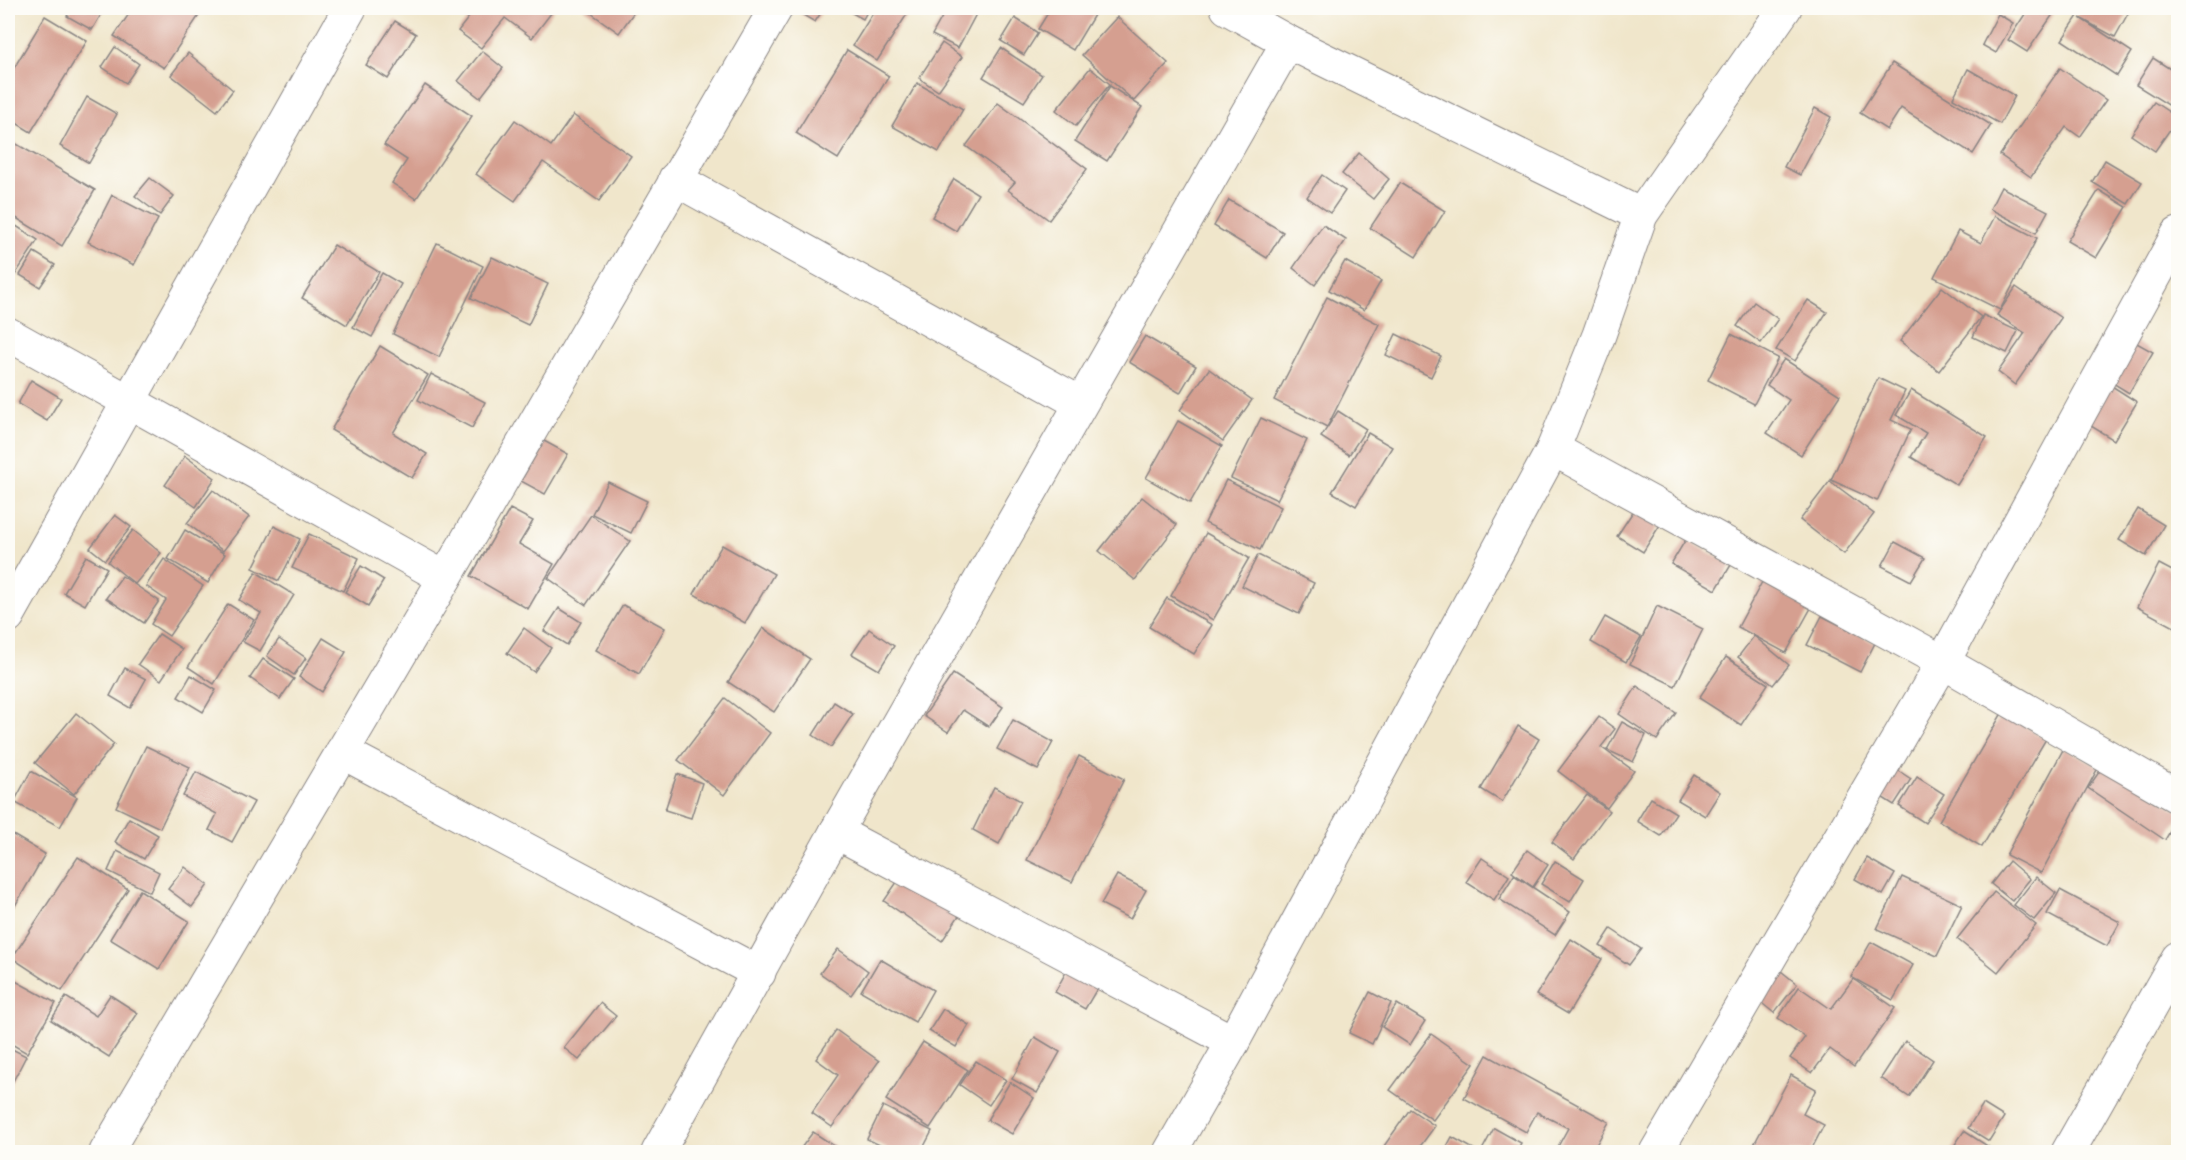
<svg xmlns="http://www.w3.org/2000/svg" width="2186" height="1160" font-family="Itim,sans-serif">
<rect width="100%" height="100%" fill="#fdfcf7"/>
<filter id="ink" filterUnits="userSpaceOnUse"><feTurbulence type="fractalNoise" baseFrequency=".0167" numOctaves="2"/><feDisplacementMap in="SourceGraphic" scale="12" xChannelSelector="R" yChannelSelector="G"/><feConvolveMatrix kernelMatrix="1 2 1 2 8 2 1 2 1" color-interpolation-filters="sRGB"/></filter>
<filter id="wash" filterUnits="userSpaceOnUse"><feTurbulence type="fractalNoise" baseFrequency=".008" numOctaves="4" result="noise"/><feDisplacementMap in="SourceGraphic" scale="24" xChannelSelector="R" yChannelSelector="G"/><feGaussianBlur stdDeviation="1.35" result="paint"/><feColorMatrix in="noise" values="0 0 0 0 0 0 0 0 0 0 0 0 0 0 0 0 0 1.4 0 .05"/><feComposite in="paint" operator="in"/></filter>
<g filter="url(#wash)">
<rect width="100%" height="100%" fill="#f0e6cb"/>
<g id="blocks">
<!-- building -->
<g fill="#d59f90">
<polygon points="72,8 105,8 92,30 67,16"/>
<polygon points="133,8 204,8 164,68 114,36"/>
<polygon points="476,8 555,8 532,38 505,18 481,48 458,31"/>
<polygon points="584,8 637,8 619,33"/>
<polygon points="791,8 824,8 815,22"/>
<polygon points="843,8 869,8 863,19"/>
<polygon points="876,8 911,8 877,61 853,45"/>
<polygon points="947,8 963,8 976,14 958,48 932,35"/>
<polygon points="1051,8 1092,8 1097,10 1073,50 1038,29"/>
<polygon points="2029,8 2053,8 2056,10 2027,52 2008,40"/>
<polygon points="2076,8 2131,8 2115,37 2080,18 2132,52 2117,76 2062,40 2078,16 2073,13"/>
<polygon points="1998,14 2013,23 1996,53 1982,45"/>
<polygon points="45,16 87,41 31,132 8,118 8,78"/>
<polygon points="1117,17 1168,63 1134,101 1082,55"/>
<polygon points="1015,18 1038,33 1024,55 1001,41"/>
<polygon points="395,21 416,34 388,79 366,65"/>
<polygon points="942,43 962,57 938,91 919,78"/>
<polygon points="115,47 139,64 126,83 102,67"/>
<polygon points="1001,48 1042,75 1024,102 983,77"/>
<polygon points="847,50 889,76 838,159 796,133"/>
<polygon points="482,51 503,68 480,98 458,81"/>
<polygon points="188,53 233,90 217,111 171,75"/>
<polygon points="2153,58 2178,74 2178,111 2136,85"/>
<polygon points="1892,63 1991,125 1973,154 1901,108 1887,130 1860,113"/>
<polygon points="1090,68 1110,84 1076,126 1056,110"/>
<polygon points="2060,68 2106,100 2080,137 2066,127 2031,177 2000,155"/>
<polygon points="1968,69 2015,96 2000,124 1953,98"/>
<polygon points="917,83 963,109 939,152 892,126"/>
<polygon points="425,85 472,116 416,199 392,183 407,160 384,145"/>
<polygon points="1110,86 1142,107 1107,161 1075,141"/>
<polygon points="87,97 117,114 89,163 60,146"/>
<polygon points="2154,102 2178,118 2155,151 2131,135"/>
<polygon points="998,103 1087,169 1049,220 1008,190 1015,182 966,146"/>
<polygon points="1815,108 1831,117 1800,175 1784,167"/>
<polygon points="573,115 631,156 599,201 543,162 515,201 476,174 515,120 551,146"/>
<polygon points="8,139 95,190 62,246 8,213"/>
<polygon points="1359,153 1389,179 1373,199 1342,174"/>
<polygon points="2105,160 2142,182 2128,204 2092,182"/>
<polygon points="1322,175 1345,191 1330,213 1307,197"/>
<polygon points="150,178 174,196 160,215 135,196"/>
<polygon points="954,179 978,194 956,231 932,217"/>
<polygon points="1400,183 1445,211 1416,257 1370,228"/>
<polygon points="2001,187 2048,211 2036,233 1990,209"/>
<polygon points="2099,190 2127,207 2096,258 2067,241"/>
<polygon points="112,195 158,219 134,265 88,242"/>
<polygon points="1229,200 1283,232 1267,258 1214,226"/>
<polygon points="1995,216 2037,238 2000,310 1934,277 1958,231 1981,243"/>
<polygon points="13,224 38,240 15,275 8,270 8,233"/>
<polygon points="1323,225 1346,240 1315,285 1293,268"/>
<polygon points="437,243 483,266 439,357 393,334"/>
<polygon points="334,245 379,272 347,325 302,298"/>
<polygon points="34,252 55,265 40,287 20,275"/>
<polygon points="492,257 548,284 528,325 471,298"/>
<polygon points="1345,261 1381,281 1364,310 1329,290"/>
<polygon points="382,273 401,284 372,337 353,327"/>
<polygon points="1942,287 1981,317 1939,371 1900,341"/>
<polygon points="2016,287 2061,318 2015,385 1998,372 2025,333 1997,315"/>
<polygon points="1327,297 1379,324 1327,427 1274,400"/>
<polygon points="1808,300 1827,312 1795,361 1776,350"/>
<polygon points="1754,302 1778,319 1761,343 1737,326"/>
<polygon points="1983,315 2018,331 2007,353 1973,337"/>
<polygon points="1396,334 1441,356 1431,377 1386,355"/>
<polygon points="1731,334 1778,358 1754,404 1708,380"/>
<polygon points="1145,336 1196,366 1180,393 1129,362"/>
<polygon points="2126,337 2153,352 2129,393 2103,377"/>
<polygon points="380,346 428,375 393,433 427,454 412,478 331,430"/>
<polygon points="1784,359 1840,395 1801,455 1767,433 1789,400 1767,385"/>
<polygon points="1209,369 1252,400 1223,441 1180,410"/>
<polygon points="431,374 485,402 472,428 418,400"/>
<polygon points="1878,378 1905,391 1891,420 1911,429 1877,501 1831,480"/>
<polygon points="31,380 61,398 47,421 18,404"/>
<polygon points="2104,381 2137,402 2114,440 2081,420"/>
<polygon points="1911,390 1987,437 1957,485 1911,457 1926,433 1896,415"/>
<polygon points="1338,411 1366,429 1349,455 1321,437"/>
<polygon points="1261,418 1307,440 1277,500 1231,478"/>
<polygon points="1178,421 1222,446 1190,503 1146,478"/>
<polygon points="1368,433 1392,447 1356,506 1332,492"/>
<polygon points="544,441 568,454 545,494 521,481"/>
<polygon points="185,456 215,478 196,507 165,485"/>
<polygon points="1226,480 1281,507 1260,550 1205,523"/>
<polygon points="1830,481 1874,514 1844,554 1800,520"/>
<polygon points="608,482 647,501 631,533 592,514"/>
<polygon points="213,490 249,517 223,551 187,523"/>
<polygon points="1142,497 1177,525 1135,580 1099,551"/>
<polygon points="510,509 533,521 519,544 554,564 528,609 471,576"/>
<polygon points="2138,509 2164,525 2146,556 2119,540"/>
<polygon points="1634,510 1660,525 1643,552 1617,536"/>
<polygon points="115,515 131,527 105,560 90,548"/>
<polygon points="591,515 630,541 586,605 548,578"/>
<polygon points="274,526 300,539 279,581 253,568"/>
<polygon points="133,530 161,553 135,584 108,562"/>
<polygon points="185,530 225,554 208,583 168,559"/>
<polygon points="1206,533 1249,558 1213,620 1171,596"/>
<polygon points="309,534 359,558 343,591 292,568"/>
<polygon points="1686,539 1731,565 1716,590 1671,564"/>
<polygon points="1895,542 1925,558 1911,581 1882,566"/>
<polygon points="722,545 774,574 745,623 694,594"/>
<polygon points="1258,555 1314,583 1299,614 1242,586"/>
<polygon points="86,556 107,568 85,605 64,593"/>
<polygon points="164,559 203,586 169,636 151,624 166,600 146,586"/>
<polygon points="2159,564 2178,574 2178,629 2137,607"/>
<polygon points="361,566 384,580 368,606 345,592"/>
<polygon points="256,572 294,595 260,651 243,642 261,613 239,600"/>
<polygon points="122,576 159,601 144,623 106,598"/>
<polygon points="1762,582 1811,608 1786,653 1738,627"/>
<polygon points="1167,598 1212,625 1194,654 1149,627"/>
<polygon points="228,604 254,620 214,684 188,667"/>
<polygon points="623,605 665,628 639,674 596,650"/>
<polygon points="1657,606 1703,629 1675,686 1630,664"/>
<polygon points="559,608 581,622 567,645 544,631"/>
<polygon points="1822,616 1875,643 1860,672 1807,645"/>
<polygon points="1605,617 1641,637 1626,662 1591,642"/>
<polygon points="524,628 551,648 534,672 507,653"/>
<polygon points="763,628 810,659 774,712 728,682"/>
<polygon points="869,629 894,646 879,670 852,654"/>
<polygon points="159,634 182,649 161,680 138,664"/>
<polygon points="1754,636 1789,665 1773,685 1738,657"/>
<polygon points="323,638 346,652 322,692 299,677"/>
<polygon points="279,639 306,658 294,675 267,656"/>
<polygon points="1726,657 1768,684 1741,725 1699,698"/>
<polygon points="263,659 294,679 280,699 250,678"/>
<polygon points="125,668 146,679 130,708 110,696"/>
<polygon points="953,674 1003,707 989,727 963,710 948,732 924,716"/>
<polygon points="191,675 216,690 203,712 178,697"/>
<polygon points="1637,686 1676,713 1657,740 1619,714"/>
<polygon points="725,698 770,733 724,795 678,760"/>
<polygon points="834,702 853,714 831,747 813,735"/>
<polygon points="76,713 114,744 74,794 35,763"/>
<polygon points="2002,713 2046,739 1982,847 1939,821"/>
<polygon points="1599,717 1615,729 1601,747 1634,771 1607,808 1558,771"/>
<polygon points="1013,720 1053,742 1038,770 997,749"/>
<polygon points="1622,722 1646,735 1633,762 1607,750"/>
<polygon points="1518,726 1539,739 1502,802 1481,789"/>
<polygon points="146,746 190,767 160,828 116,807"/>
<polygon points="2064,748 2099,766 2041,873 2006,855"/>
<polygon points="1079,756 1124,779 1072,882 1027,860"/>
<polygon points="2106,762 2178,811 2178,818 2165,840 2088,788"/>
<polygon points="1887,763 1911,779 1894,805 1869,789"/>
<polygon points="31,771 77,797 60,827 14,802"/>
<polygon points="196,772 254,802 232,842 209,830 217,814 183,796"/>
<polygon points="677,774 702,783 691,818 665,810"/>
<polygon points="1694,775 1720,792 1705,816 1678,800"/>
<polygon points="1917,777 1944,794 1925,823 1899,806"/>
<polygon points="994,787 1021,801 999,844 973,830"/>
<polygon points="1587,795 1609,811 1574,859 1552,842"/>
<polygon points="1651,798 1676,813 1661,836 1637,821"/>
<polygon points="129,818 158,835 144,859 115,842"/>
<polygon points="8,832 45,854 8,918"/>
<polygon points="1527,850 1548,865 1533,887 1512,872"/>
<polygon points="117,851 159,872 150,892 108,871"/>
<polygon points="78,857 128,889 62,991 12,958"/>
<polygon points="1482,858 1509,876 1494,900 1466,882"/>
<polygon points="1867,858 1895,874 1883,895 1855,879"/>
<polygon points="1555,861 1584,879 1570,902 1541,884"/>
<polygon points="2009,861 2030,879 2012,901 1991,884"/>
<polygon points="185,867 208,885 192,907 168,889"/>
<polygon points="906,869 964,908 942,941 884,901"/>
<polygon points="1117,875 1146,890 1130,919 1101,904"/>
<polygon points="1514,875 1570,912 1555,935 1499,899"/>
<polygon points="1902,877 1962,905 1937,956 1877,929"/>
<polygon points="2036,877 2056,893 2034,920 2014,905"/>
<polygon points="140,890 189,921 159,969 110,939"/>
<polygon points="2060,890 2120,922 2107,946 2047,914"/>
<polygon points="1994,892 2036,925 1998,972 1957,939"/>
<polygon points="1611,929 1641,949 1629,965 1600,946"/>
<polygon points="1571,939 1602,959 1568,1014 1536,995"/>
<polygon points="1871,942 1913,965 1893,1000 1851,977"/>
<polygon points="838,949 868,971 851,995 820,973"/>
<polygon points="880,959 933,990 915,1022 861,991"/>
<polygon points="1070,965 1101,982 1085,1009 1055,992"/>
<polygon points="1781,971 1797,984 1774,1013 1758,1000"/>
<polygon points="10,978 56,1003 27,1053 8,1042 8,983"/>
<polygon points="1853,979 1895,1008 1854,1067 1830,1049 1812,1073 1790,1058 1805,1037 1778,1018 1799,987 1831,1009"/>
<polygon points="1370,992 1391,1003 1372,1044 1349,1033"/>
<polygon points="110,995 138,1013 109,1057 51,1020 66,997 96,1016"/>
<polygon points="600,1003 616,1016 579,1060 564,1048"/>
<polygon points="1397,1004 1425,1021 1410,1045 1382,1027"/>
<polygon points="943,1009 969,1025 956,1047 929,1031"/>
<polygon points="836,1030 879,1061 832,1127 812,1113 838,1075 816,1059"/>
<polygon points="1431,1034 1474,1064 1433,1120 1390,1090"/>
<polygon points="1035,1037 1060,1052 1037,1093 1012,1079"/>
<polygon points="1905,1041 1933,1060 1909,1097 1881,1078"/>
<polygon points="923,1042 968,1070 930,1128 886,1100"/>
<polygon points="8,1047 26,1056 8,1091"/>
<polygon points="1487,1055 1609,1122 1592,1152 1555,1152 1568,1128 1537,1112 1526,1132 1464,1098"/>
<polygon points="976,1061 1006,1080 989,1105 960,1085"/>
<polygon points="1791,1075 1816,1089 1803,1114 1824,1125 1810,1152 1757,1152 1751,1150"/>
<polygon points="1010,1082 1034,1098 1012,1134 987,1120"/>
<polygon points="1983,1104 2004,1117 1989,1141 1968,1128"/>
<polygon points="883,1106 932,1131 921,1152 894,1152 867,1139"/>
<polygon points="1410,1109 1435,1126 1416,1152 1393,1152 1384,1146"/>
<polygon points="1494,1128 1521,1143 1516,1152 1481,1152"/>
<polygon points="1964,1131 1989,1147 1986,1152 1950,1152"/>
<polygon points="813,1132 836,1147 832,1152 798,1152"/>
<polygon points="1452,1137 1479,1152 1444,1152"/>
</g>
</g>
</g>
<g filter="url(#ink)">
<use href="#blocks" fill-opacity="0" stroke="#898483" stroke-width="1.5"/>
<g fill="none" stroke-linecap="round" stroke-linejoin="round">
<!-- minor casing -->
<g stroke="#898483" stroke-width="35">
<g id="minor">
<polyline points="1227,8 1288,42 1641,215"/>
<polyline points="675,179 1080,403"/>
<polyline points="8,334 445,578"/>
<polyline points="1553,449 1943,662 2178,797"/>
<polyline points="8,616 350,8"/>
<polyline points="342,752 759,973"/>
<polyline points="836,832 1233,1042"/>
<polyline points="106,1152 445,578 776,8"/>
<polyline points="658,1152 836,832 1288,42"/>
<polyline points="1170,1152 1233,1042 1553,449 1599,335 1641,215 1785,8"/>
<polyline points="1656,1152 1943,662 2178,234"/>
<polyline points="2068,1152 2178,958"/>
</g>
</g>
<!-- minor -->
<use href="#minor" stroke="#fff" stroke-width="33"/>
</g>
</g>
<!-- margin -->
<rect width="2186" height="1160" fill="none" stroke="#fdfcf7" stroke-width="30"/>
</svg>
